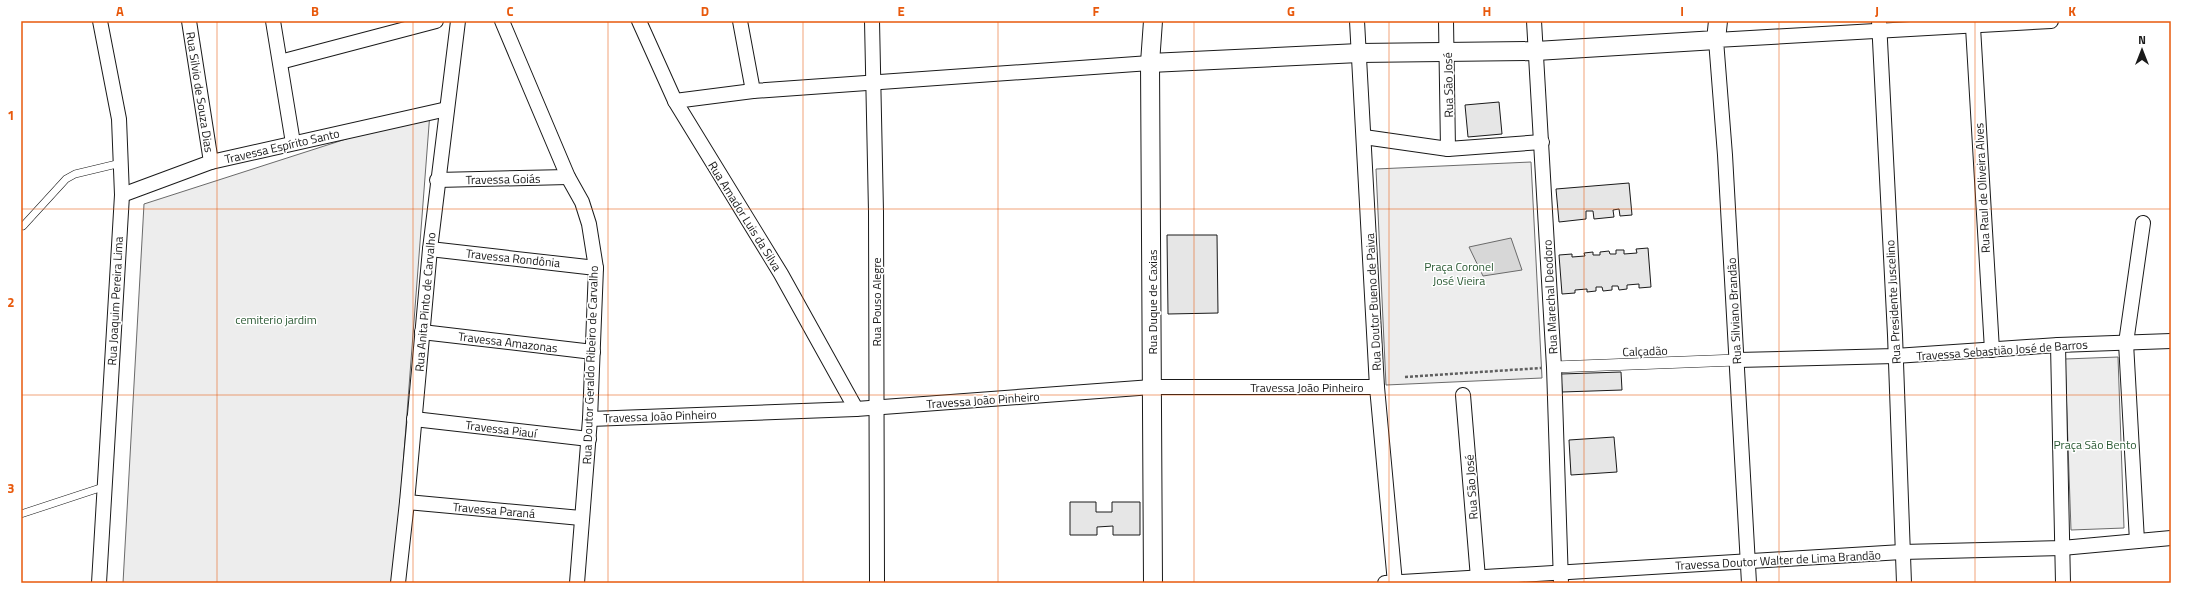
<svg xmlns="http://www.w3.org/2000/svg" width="2192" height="604" font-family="'Titillium Web',sans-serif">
<rect width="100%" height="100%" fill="#fff"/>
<!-- built -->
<g fill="#ededed" stroke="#6a6a6a">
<polygon points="430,112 394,583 123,583 144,204"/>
<polygon points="1531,162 1542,378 1386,385 1376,169"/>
<polygon points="2118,357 2124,528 2071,530 2065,359"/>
</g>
<!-- water -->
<polygon fill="#d7d7d7" stroke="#6a6a6a" points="1511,238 1522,270 1483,276 1469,247"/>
<!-- building -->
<g fill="#e6e6e6" stroke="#1a1a1a">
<polygon points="1499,102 1502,134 1468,137 1465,105"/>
<polygon points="1629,183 1632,215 1620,216 1619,209 1613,210 1614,217 1594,219 1593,211 1586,211 1586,219 1559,222 1556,189"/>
<polygon points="1167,235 1217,235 1218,313 1168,314"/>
<polygon points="1648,248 1651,287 1639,288 1639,284 1627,285 1627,289 1619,290 1618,286 1612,286 1612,290 1603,291 1602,287 1596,287 1596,291 1587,292 1587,289 1575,290 1575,293 1562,294 1559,255 1572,254 1572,257 1585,256 1584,253 1593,252 1593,255 1600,255 1600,252 1609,251 1610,254 1616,254 1616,250 1624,250 1624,254 1637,253 1636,249"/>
<polygon points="1621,372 1622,390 1562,392 1561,374"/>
<polygon points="1614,437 1617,472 1571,475 1569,440"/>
<polygon points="1070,502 1096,502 1096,512 1112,512 1112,502 1140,502 1140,535 1113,535 1113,526 1097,527 1097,535 1070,535"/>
</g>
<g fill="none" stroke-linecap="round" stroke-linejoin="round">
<!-- service casing -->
<g stroke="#1a1a1a" stroke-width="8">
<g id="service">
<polyline points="23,226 66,179 75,174 121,163"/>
<polyline points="21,514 106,486"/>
</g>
</g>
<!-- pedestrian casing -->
<g stroke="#1a1a1a" stroke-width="12">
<polyline id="pedestrian" points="1554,367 1737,360"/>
</g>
<!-- minor casing -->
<g stroke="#1a1a1a" stroke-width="16">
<g id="minor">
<polyline points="189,21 211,162"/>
<polyline points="273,21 293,143"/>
<polyline points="502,21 568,177 582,202 589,224 596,268 590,419 577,583"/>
<polyline points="639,21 675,101 781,274 856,409"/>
<polyline points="740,21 753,91"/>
<polyline points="872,21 876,212 877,583"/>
<polyline points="1357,21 1377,387 1395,583"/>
<polyline points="1446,21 1448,149"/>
<polyline points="1534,21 1554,367 1561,583"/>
<polyline points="1879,21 1895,335 1904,583"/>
<polyline points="1973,27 1992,350"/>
<polyline points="280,62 436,21"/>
<polyline points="675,101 753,91 1150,63"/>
<polyline points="1364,137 1448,149 1542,142"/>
<polyline points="437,180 568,177"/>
<polyline points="122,195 211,162 447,109"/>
<polyline points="430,249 596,268"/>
<polyline points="422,332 593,352"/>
<polyline points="2058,345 2063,583"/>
<polyline points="1737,360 1895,356 2058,345 2171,341"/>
<polyline points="1463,395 1478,578"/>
<polyline points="414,419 589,439"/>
<polyline points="590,419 856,409 1152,387 1377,387"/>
<polyline points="407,502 581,518"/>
<polyline points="2137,541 2126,343 2143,223"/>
<polyline points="99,583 122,195 119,119 100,21"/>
<polyline points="398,583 407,502 430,249 458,21"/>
<polyline points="1385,583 1902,552 2062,548 2171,538"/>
<polyline points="1749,583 1725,155 1716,40 2051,21"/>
</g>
</g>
<!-- tertiary casing -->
<g stroke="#1a1a1a" stroke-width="20">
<g id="tertiary">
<polyline points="1153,21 1150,63 1153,583"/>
<polyline points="1150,63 1359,53 1536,51 1716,40 1718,21"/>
</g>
</g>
<!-- path -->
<polyline stroke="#5f5f5f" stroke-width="2.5" stroke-dasharray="3 2" stroke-linecap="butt" points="1405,377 1541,368"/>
<!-- service -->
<use href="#service" stroke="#fff" stroke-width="7"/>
<!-- pedestrian -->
<use href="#pedestrian" stroke="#fff" stroke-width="11"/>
<!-- minor -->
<use href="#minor" stroke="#fff" stroke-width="14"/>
<!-- tertiary -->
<use href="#tertiary" stroke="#fff" stroke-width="18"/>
</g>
<!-- grid -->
<path fill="none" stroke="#e8590c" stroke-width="1" stroke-opacity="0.55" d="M217,21v562M413,21v562M608,21v562M803,21v562M998,21v562M1194,21v562M1389,21v562M1584,21v562M1779,21v562M1975,21v562M21,209h2150M21,395h2150"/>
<g text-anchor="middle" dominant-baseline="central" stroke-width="3" stroke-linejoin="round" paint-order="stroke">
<!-- street labels -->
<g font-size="12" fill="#1a1a1a" stroke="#fff">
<text transform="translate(1448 85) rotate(-91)">Rua São José</text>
<text transform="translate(200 92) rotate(81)">Rua Silvio de Souza Dias</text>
<text transform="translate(282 146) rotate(-13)">Travessa Espírito Santo</text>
<text transform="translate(503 179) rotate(-1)">Travessa Goiás</text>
<text transform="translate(1982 188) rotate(-93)">Rua Raul de Oliveira Alves</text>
<text transform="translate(745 216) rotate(58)">Rua Amador Luis da Silva</text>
<text transform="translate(513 258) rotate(6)">Travessa Rondônia</text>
<text transform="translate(1550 297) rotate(-93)">Rua Marechal Deodoro</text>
<text transform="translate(115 301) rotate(-87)">Rua Joaquim Pereira Lima</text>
<text transform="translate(425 302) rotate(-85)">Rua Anita Pinto de Carvalho</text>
<text transform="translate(876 302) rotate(-90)">Rua Pouso Alegre</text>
<text transform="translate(1152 302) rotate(-90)">Rua Duque de Caxias</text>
<text transform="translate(1373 302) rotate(-93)">Rua Doutor Bueno de Paiva</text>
<text transform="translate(1893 302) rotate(-93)">Rua Presidente Juscelino</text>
<text transform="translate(1734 311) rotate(-93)">Rua Silviano Brandão</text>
<text transform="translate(508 342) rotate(7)">Travessa Amazonas</text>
<text transform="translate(2002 350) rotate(-4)">Travessa Sebastião José de Barros</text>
<text transform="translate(1645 351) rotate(-2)">Calçadão</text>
<text transform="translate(590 365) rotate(-88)">Rua Doutor Geraldo Ribeiro de Carvalho</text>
<text x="1307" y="387">Travessa João Pinheiro</text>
<text transform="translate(983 400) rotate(-4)">Travessa João Pinheiro</text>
<text transform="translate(660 416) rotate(-2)">Travessa João Pinheiro</text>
<text transform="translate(501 429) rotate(7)">Travessa Piauí</text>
<text transform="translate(1471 487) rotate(-94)">Rua São José</text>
<text transform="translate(494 510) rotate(5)">Travessa Paraná</text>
<text transform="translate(1778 560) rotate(-3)">Travessa Doutor Walter de Lima Brandão</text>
</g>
<!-- park labels -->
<g font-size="12" fill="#2b5a34" stroke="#fff">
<text x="1459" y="266">Praça Coronel<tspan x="1459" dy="14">José Vieira</tspan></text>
<text x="276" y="319">cemiterio jardim</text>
<text x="2095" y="444">Praça São Bento</text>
</g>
</g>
<!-- border -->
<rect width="2192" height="604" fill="none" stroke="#ffffff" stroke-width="44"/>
<!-- north arrow -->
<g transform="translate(2142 50)" stroke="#ffffff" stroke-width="3" paint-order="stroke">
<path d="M0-3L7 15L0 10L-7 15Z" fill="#1a1a1a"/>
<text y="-6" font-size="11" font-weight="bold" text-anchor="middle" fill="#1a1a1a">N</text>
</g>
<rect x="22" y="22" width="2148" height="560" fill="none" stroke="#e8590c" stroke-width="1.5"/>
<g font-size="13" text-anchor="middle" font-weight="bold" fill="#e8590c">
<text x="120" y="16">A</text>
<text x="315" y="16">B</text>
<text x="510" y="16">C</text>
<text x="705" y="16">D</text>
<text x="901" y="16">E</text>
<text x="1096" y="16">F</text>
<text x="1291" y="16">G</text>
<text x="1487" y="16">H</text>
<text x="1682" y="16">I</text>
<text x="1877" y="16">J</text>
<text x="2072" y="16">K</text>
<text x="11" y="120">1</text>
<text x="11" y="307">2</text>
<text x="11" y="493">3</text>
</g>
</svg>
